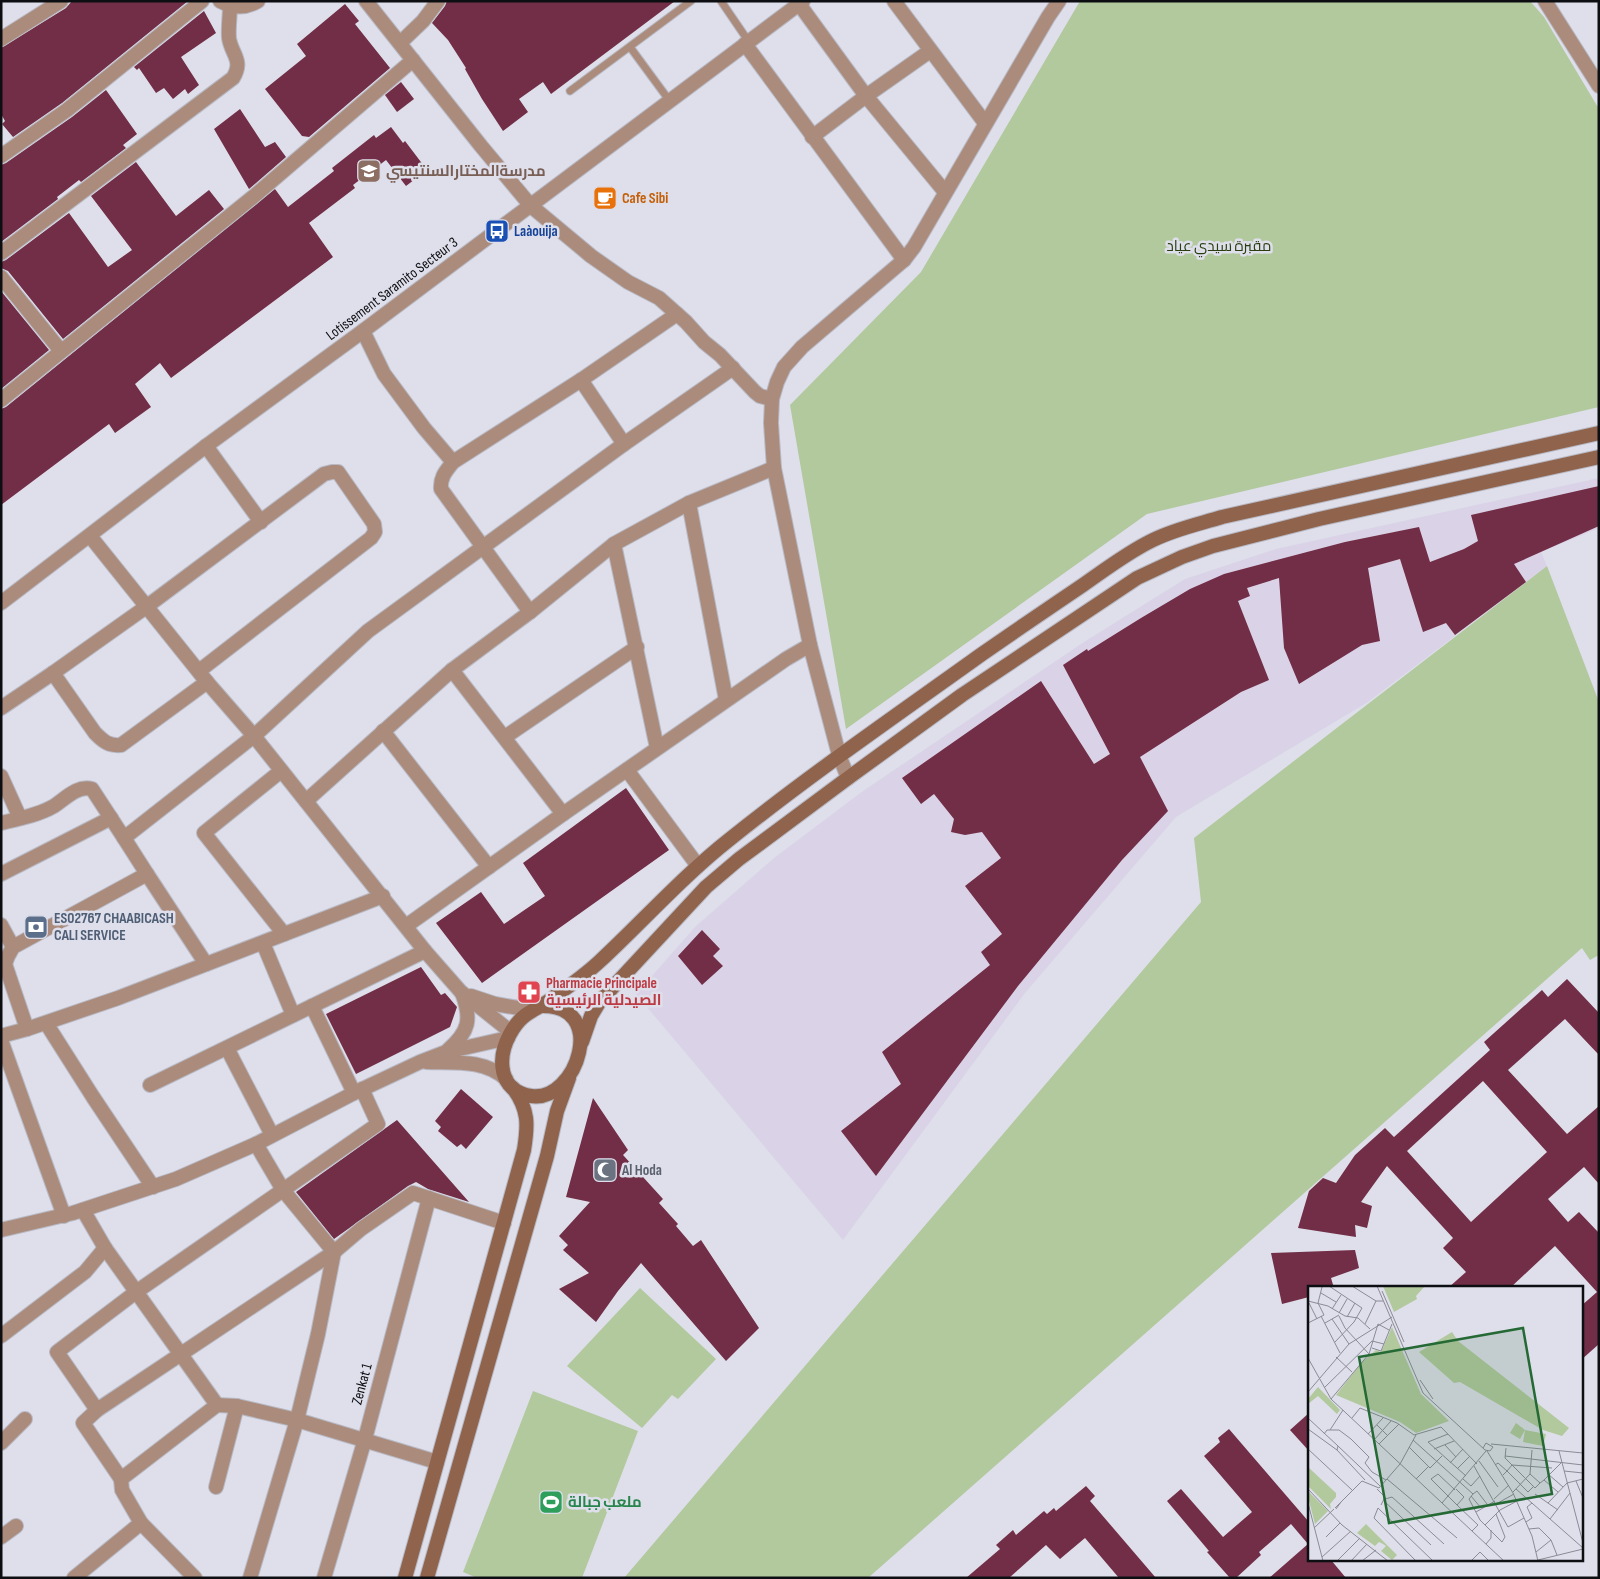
<svg xmlns="http://www.w3.org/2000/svg" width="1600" height="1579" font-family="'Sofia Sans Condensed',Cairo,sans-serif">
<rect width="100%" height="100%" fill="#dedfeb"/>
<!-- industrial -->
<polygon fill="#dad2e7" points="1599,478 1599,528 1541,552 1547,566 1368,702 1176,817 1025,993 843,1240 636,994 696,926 774,858 863,791 1084,642 1185,579 1276,549"/>
<!-- green -->
<g fill="#b2c99e">
<polygon points="1080,1 1530,1 1544,17 1599,109 1599,407 1147,514 846,729 790,405 921,272"/>
<polygon points="1547,566 1599,702 1599,955 1590,960 1582,948 868,1578 624,1578 1201,902 1194,838"/>
<polygon points="640,1288 716,1359 678,1399 672,1395 642,1428 567,1366"/>
<polygon points="533,1391 638,1431 582,1578 477,1578 463,1572"/>
</g>
<!-- building -->
<g fill="#712e46" fill-rule="evenodd">
<polygon points="72,1 188,1 62,103 13,137 2,124 5,121 1,114 1,48 66,8"/>
<polygon points="447,1 675,1 551,94 543,82 519,99 528,112 503,131 482,99 465,69 466,68 448,40 432,23 445,6"/>
<polygon points="345,4 359,21 355,24 390,68 309,137 302,136 265,89 306,56 297,44"/>
<polygon points="204,11 216,33 181,57 199,85 188,94 185,89 173,99 164,88 156,93 139,68 137,70 134,67"/>
<polygon points="401,82 414,99 397,112 385,95"/>
<polygon points="106,90 137,134 123,145 126,148 81,182 79,180 57,197 58,199 1,242 1,165 6,163 72,117"/>
<polygon points="240,109 265,147 275,142 286,157 249,189 214,129"/>
<polygon points="391,127 403,143 405,141 427,170 406,186 386,160 353,185 355,188 309,223 333,257 171,378 160,363 135,384 151,407 115,433 109,424 1,505 1,409 6,407 275,189 288,207 334,171 332,168 374,135 376,138"/>
<polygon points="136,162 176,216 209,190 224,209 63,339 8,271 1,268 1,262 6,260 69,213 108,267 132,250 91,196"/>
<polygon points="1,291 49,350 1,389"/>
<polygon points="1599,486 1599,526 1514,564 1526,582 1455,635 1446,623 1423,632 1400,559 1368,568 1380,641 1362,645 1299,684 1284,648 1279,578 1247,588 1250,596 1238,601 1269,680 1241,692 1140,757 1168,811 1122,860 1018,986 876,1176 841,1131 901,1084 882,1052 990,965 981,952 1002,934 965,886 1001,858 982,832 965,835 951,832 954,819 934,794 921,804 902,778 1041,681 1094,764 1110,754 1063,665 1087,649 1088,651 1141,618 1190,589 1224,574 1345,542 1419,527 1430,562 1464,549 1478,541 1471,515"/>
<polygon points="626,788 669,850 482,983 436,923 481,892 504,924 545,896 523,863"/>
<polygon points="702,930 720,949 713,956 723,966 702,985 678,956"/>
<polygon points="421,967 441,995 445,993 457,1007 450,1027 356,1074 326,1014"/>
<path d="M1567,979l32,34v42l-34,-36 -57,51 59,64 32,-28v78l-15,-17 -36,32 20,23 11,-10 20,21v111l-18,16v-54l16,-14 -42,-46 -45,42h-62l18,-16 -23,-24 10,-10 -66,-72 -26,36 11,4 -5,22 -12,-3 1,12 -58,-9 11,-37 14,-13 13,5 19,-28 30,-27 9,9 96,-87 -6,-8 58,-52 6,7zM1483,1081l64,71 -76,70 -64,-71z"/>
<polygon points="461,1089 493,1117 466,1149 461,1144 457,1147 438,1131 441,1127 435,1121"/>
<polygon points="593,1098 628,1150 623,1155 663,1199 659,1203 678,1224 676,1226 693,1246 701,1240 759,1328 726,1361 641,1263 618,1291 596,1322 559,1289 589,1273 563,1250 568,1245 559,1236 590,1202 566,1197"/>
<polygon points="397,1120 469,1202 428,1189 416,1182 408,1186 334,1239 296,1192"/>
<polygon points="1355,1250 1359,1268 1331,1278 1334,1288 1309,1288 1309,1297 1282,1304 1271,1253"/>
<polygon points="1309,1413 1309,1451 1290,1430"/>
<polygon points="1229,1429 1309,1522 1309,1560 1331,1560 1346,1578 1269,1578 1308,1544 1291,1524 1259,1552 1261,1555 1236,1578 1230,1578 1207,1552 1209,1551 1167,1501 1181,1489 1223,1537 1252,1512 1204,1456 1220,1442 1218,1438"/>
<polygon points="1086,1486 1095,1496 1090,1501 1156,1578 1119,1578 1085,1538 1060,1559 1046,1545 1009,1578 966,1578 1000,1549 996,1545 1013,1530 1016,1535 1044,1511 1047,1514 1054,1508 1056,1511"/>
</g>
<g fill="none" stroke-linecap="round" stroke-linejoin="round">
<!-- service casing -->
<g stroke="#b8b9c4" stroke-width="9">
<g id="service">
<polyline points="721,1 749,42"/>
<polyline points="630,47 669,100"/>
<polyline points="570,91 691,1"/>
</g>
</g>
<!-- minor casing -->
<g stroke="#b8b9c4" stroke-width="16">
<g id="minor">
<path d="M220,1c13,7 25,8 38,0"/>
<polyline points="894,1 985,123"/>
<polyline points="1545,1 1599,86"/>
<polyline points="799,4 866,96 945,192"/>
<polyline points="1,39 61,1"/>
<polyline points="400,43 423,21 438,1"/>
<polyline points="745,44 904,260"/>
<polyline points="812,137 866,96 930,51"/>
<polyline points="1,156 67,110 202,1"/>
<polyline points="531,206 591,256 628,282 659,298 686,322 704,342 720,355 755,392 760,396 772,399"/>
<path d="M1,253l232,-175c11,-18 -2,-24 -4,-40 -1,-10 1,-22 1,-32"/>
<polyline points="1,277 61,351"/>
<polyline points="363,331 384,374 424,428 453,462"/>
<polyline points="581,380 624,444"/>
<polyline points="1,400 253,197 413,60"/>
<polyline points="206,446 261,522"/>
<polyline points="689,503 774,468"/>
<polyline points="614,544 657,748"/>
<path d="M530,612l-89,-123c-1,-12 5,-18 12,-27l128,-82 96,-66"/>
<polyline points="810,645 839,755 848,778"/>
<polyline points="452,670 563,814"/>
<path d="M199,671l172,-133 4,-6 -1,-8 -36,-52h-6l-8,2 -178,133 -93,66 42,60c9,9 14,13 26,12l86,-63"/>
<polyline points="1,708 53,673"/>
<polyline points="383,731 489,867"/>
<polyline points="505,737 637,647"/>
<polyline points="627,770 698,866"/>
<polyline points="281,771 204,833 284,934"/>
<polyline points="1,776 20,818"/>
<polyline points="306,801 452,670 530,612 614,544 689,503 726,700"/>
<path d="M1,823c17,-4 38,-8 53,-17 11,-7 23,-21 38,-17l32,49 130,-102 114,-105 256,-187 109,-76"/>
<polyline points="1,874 111,818"/>
<polyline points="147,874 206,964"/>
<polyline points="1,925 13,947"/>
<polyline points="406,926 563,814 786,659 810,645 774,468 771,423 772,399 777,382 784,367 802,347 904,260 914,247 1048,17 1059,1"/>
<polyline points="263,943 293,1015"/>
<polyline points="312,1006 354,1093"/>
<polyline points="46,1023 93,1097 153,1187"/>
<polyline points="27,1029 5,964 8,956 13,947 147,874 124,838"/>
<polyline points="1,1036 27,1029 118,998 383,896"/>
<polyline points="1,1040 64,1216"/>
<polyline points="227,1048 272,1135"/>
<polyline points="150,1085 425,951"/>
<polyline points="256,1144 283,1190 378,1124 362,1089"/>
<polyline points="83,1210 105,1248 217,1405 121,1479 122,1490 141,1523"/>
<polyline points="1,1336 85,1272 105,1248"/>
<polyline points="217,1405 237,1406 297,1420 437,1462"/>
<polyline points="97,1410 57,1352 136,1292 283,1190 334,1252 318,1334 297,1420 250,1578"/>
<polyline points="1,1443 25,1419"/>
<polyline points="121,1479 83,1423 97,1410 334,1252 361,1229 413,1193 504,1223"/>
<polyline points="216,1487 237,1406"/>
<polyline points="1,1537 16,1526"/>
<polyline points="74,1578 141,1523 195,1578"/>
<polyline points="324,1578 365,1439 429,1198"/>
</g>
</g>
<!-- tertiary casing -->
<g stroke="#b8b9c4" stroke-width="16">
<g id="tertiary">
<polyline points="366,1 481,146 531,206"/>
<polyline points="90,536 207,682 254,736 425,951 461,992 511,1032"/>
<polyline points="1,603 206,446 363,331 803,1"/>
<polyline points="471,996 495,1004 530,1010"/>
<path d="M448,1050c21,-18 24,-31 14,-57"/>
<path d="M426,1062c28,1 58,-3 80,17"/>
<polyline points="1,1230 73,1213 176,1179 256,1144 354,1093 420,1062 446,1052 508,1038"/>
</g>
</g>
<!-- secondary casing -->
<g stroke="#b8b9c4" stroke-width="16">
<g id="secondary">
<path d="M540,1006c70,-3 37,97 -9,90 -33,-5 -34,-38 -21,-62 11,-20 20,-21 37,-32 18,-13 36,-25 53,-41 43,-40 83,-85 130,-122 81,-65 167,-124 252,-185 33,-23 67,-46 101,-69 23,-16 45,-33 70,-45 22,-11 46,-16 69,-23l377,-84"/>
<polyline points="582,1042 591,1016 600,1001 706,887 739,859 848,778 962,695 1137,578 1182,557 1213,546 1319,519 1599,457"/>
<path d="M405,1578l119,-428c4,-25 5,-40 -11,-62"/>
<polyline points="427,1578 547,1156 557,1111 569,1078"/>
</g>
</g>
<!-- service -->
<use href="#service" stroke="#ab8c7c" stroke-width="7"/>
<!-- minor -->
<use href="#minor" stroke="#ab8c7c" stroke-width="14"/>
<!-- tertiary -->
<use href="#tertiary" stroke="#ab8c7c" stroke-width="14"/>
<!-- secondary -->
<use href="#secondary" stroke="#8f634c" stroke-width="14"/>
</g>
<!-- icons -->
<defs>
<g id="school-square" transform="scale(1.25)"><rect x="-9" y="-9" width="18" height="18" rx="4" fill="#8d6e63" stroke="#dedfeb"/><path d="M0-5L7-2L0 1L-7-2ZM-4 1L0 2.5L4 1V4Q0 6-4 4Z" fill="#fff"/></g>
<g id="cafe-square" transform="scale(1.25)"><rect x="-9" y="-9" width="18" height="18" rx="4" fill="#e8710a" stroke="#dedfeb"/><path d="M-5.5-4.5H6V0H3Q3 3.5 0 3.5H-2.5Q-5.5 3.5-5.5 0ZM3-3.2v2h1.7v-2ZM-6 4.5H4V6H-6Z" fill="#fff"/></g>
<g id="bus-square" transform="scale(1.25)"><rect x="-9" y="-9" width="18" height="18" rx="4" fill="#1a4fb4" stroke="#dedfeb"/><path d="M-5-6H5V4H4V6H2V4H-2V6H-4V4H-5ZM-3.5-4V0h7V-4ZM-3.5 1.2v1.5H-2V1.2ZM2 1.2v1.5H3.5V1.2Z" fill="#fff"/></g>
<g id="bank-square" transform="scale(1.25)"><rect x="-9" y="-9" width="18" height="18" rx="4" fill="#5c6f8a" stroke="#dedfeb"/><path d="M-6-4H6V4H-6ZM0-2.3a2.3 2.3 0 1 0 0 4.6a2.3 2.3 0 1 0 0-4.6Z" fill="#fff"/></g>
<g id="pharmacy-square" transform="scale(1.25)"><rect x="-9" y="-9" width="18" height="18" rx="4" fill="#e0444e" stroke="#dedfeb"/><path d="M-2-6h4v4h4v4h-4v4h-4v-4h-4v-4h4Z" fill="#fff"/></g>
<g id="mosque-square" transform="scale(1.25)"><rect x="-9" y="-9" width="18" height="18" rx="4" fill="#6b7280" stroke="#dedfeb"/><path d="M3.5-4.9A6 6 0 1 0 3.5 4.9A5 5 0 1 1 3.5-4.9Z" fill="#fff"/></g>
<g id="stadium-square" transform="scale(1.25)"><rect x="-9" y="-9" width="18" height="18" rx="4" fill="#2e9e5b" stroke="#dedfeb"/><path d="M0-5a6.5 5 0 1 0 0 10a6.5 5 0 1 0 0-10ZM-3.5-1.8h7v3.6h-7Z" fill="#fff"/></g>
</defs>
<g fill-rule="evenodd">
<use href="#school-square" x="369" y="171"/>
<use href="#cafe-square" x="605" y="198"/>
<use href="#bus-square" x="497" y="231"/>
<use href="#bank-square" x="36" y="927"/>
<use href="#pharmacy-square" x="529" y="992"/>
<use href="#mosque-square" x="605" y="1170"/>
<use href="#stadium-square" x="551" y="1502"/>
</g>
<g text-anchor="middle" dominant-baseline="central" stroke-width="5" stroke-linejoin="round" paint-order="stroke">
<!-- education labels -->
<g font-size="15" font-weight="bold" fill="#785e54" stroke="#dedfeb" text-anchor="start">
<text x="386" y="171">مدرسةالمختارالسنتيسي</text>
</g>
<!-- food labels -->
<g font-size="15" font-weight="bold" fill="#c56008" stroke="#dedfeb" text-anchor="start">
<text x="622" y="198">Cafe Sibi</text>
</g>
<!-- transit labels -->
<g font-size="15" font-weight="bold" fill="#164399" stroke="#dedfeb" text-anchor="start">
<text x="514" y="231">Laàouija</text>
</g>
<!-- park labels -->
<g font-size="15" fill="#283e0e" stroke="#dedfeb">
<text x="1219" y="246">مقبرة سيدي عياد</text>
</g>
<!-- street labels -->
<g font-size="15" fill="#0d0e11" stroke="#dedfeb">
<text transform="translate(392 289) rotate(-37)">Lotissement Saramito Secteur 3</text>
<text transform="translate(362 1384) rotate(-75)">Zenkat 1</text>
</g>
<!-- service labels -->
<g font-size="15" font-weight="bold" fill="#4e5e75" stroke="#dedfeb" text-anchor="start">
<text x="54" y="918">ES02767 CHAABICASH<tspan x="54" dy="17">CALI SERVICE</tspan></text>
</g>
<!-- health labels -->
<g font-size="15" font-weight="bold" fill="#be3a42" stroke="#dedfeb" text-anchor="start">
<text x="546" y="983">Pharmacie Principale<tspan x="546" dy="17">الصيدلية الرئيسية</tspan></text>
</g>
<!-- worship labels -->
<g font-size="15" font-weight="bold" fill="#5b616d" stroke="#dedfeb" text-anchor="start">
<text x="622" y="1170">Al Hoda</text>
</g>
<!-- leisure labels -->
<g font-size="15" font-weight="bold" fill="#27864d" stroke="#dedfeb" text-anchor="start">
<text x="568" y="1502">ملعب جبالة</text>
</g>
</g>
<!-- overview -->
<g transform="translate(1308 1286)">
<rect width="275" height="275" fill="#dedfeb"/>
<path d="M117,0l-9,10 1,3 -23,13 -11,-26zM84,41l29,67 28,27 -33,12 -16,-11 -64,-27 26,-33 14,-12 5,2zM144,46l6,9 111,87 -7,8 -19,-6 -83,-48 -6,1 -35,-31zM10,101l22,23 -3,4 -19,-18 -10,8v-5zM208,137l9,7 21,4 -3,12 -20,-4 2,-12 -5,9 -10,-6zM0,181l28,26v4l-6,7 1,5 -23,-23zM0,205l20,20 -13,13 -7,-27zM58,238l31,31 -5,5 -11,-9 5,-5 -3,-2 -4,-2 -4,4 -18,-13z" fill="#b2c99e"/>
<path fill="none" stroke="#8a8b94" stroke-width="1" d="M21,0l33,22 -8,14 -19,20M44,0l24,15M69,0l46,107 62,57 5,1 3,-4 -7,-4 -3,5M74,5l22,51M13,7l15,9M0,15l20,5 17,10 13,2 12,11M1,17l8,16M24,23l9,-14M31,27l8,-14M13,30l19,37M31,30l6,12 24,26M39,31l8,-14M24,33l17,25M0,37l16,-8 -6,-12 4,-16M17,37l14,-8M57,38l11,-23h7M64,62l9,3 11,-27M28,71l16,15M0,72l23,41 173,162M112,94l13,19M16,102l48,-47 12,3M0,106l41,-48 43,-27M23,113l38,-45 9,-30 11,6M44,132l8,-10 37,15 17,12 27,-8 36,37M1,133l29,27 -1,4 28,30M69,139l11,11M0,143l29,21M22,144l13,-20M16,148l3,-4h12l12,9 18,18 -4,6 7,9 14,8M60,148l15,-16M140,148l-20,8 38,34M66,154l17,-19M105,154l60,54 -4,5 11,21 22,22 3,-5 -9,-23M71,158l20,-20M183,158l92,9M137,159l11,12M30,160l42,40M101,161l21,21 12,-12M198,162l-1,10 30,30 5,-5M0,163l44,41M126,163l20,-8M179,165l26,42 19,43 6,25M251,165l24,92M197,170l78,9M171,175l19,26M142,177l13,-14M187,179l3,-2 9,8 -4,4M166,180l34,61 16,-9M149,183l13,-13M256,185l19,2M222,188l2,-24M240,188l15,13M79,193l70,59M108,193l12,-12M155,193l8,7 9,-10M268,195l7,17M225,201l-5,5 -21,-21 5,-6 40,3M0,203l34,36 46,36M69,203l8,8 -4,8M208,203l67,59M147,204l-17,-16 -7,5 26,26 7,-8 -8,-8M205,206l17,-18 10,9 4,-3M250,206l-14,-12 17,-17M165,208l4,-3 10,13M227,208l23,16M163,210l10,12M77,213l7,-2 52,47M186,213l15,-14M76,215l47,44M33,216l21,-21 17,7 21,-24 16,-29M0,217l15,58M134,217l44,-52M240,217l19,-20 16,-4M188,218l18,-10M149,219l21,20 -6,6M27,222l6,-6 -5,7M70,222l55,53M70,222l-4,10 42,43M168,226l19,-11M242,233l20,-26M218,236l6,-4 -5,-11 5,-4M177,239l15,-15 17,-9M6,242l20,-19M221,243l10,-1 12,12 6,15M18,251l14,-14M178,258l5,-6v-8M228,266l15,-12M14,271l29,-26M230,274l45,-11M29,275l23,-23M43,275l16,-17M54,275l14,-11M163,275l9,-9 9,9"/>
<path fill="#256935" fill-opacity="0.15" stroke="#256935" stroke-width="2.5" d="M215,42l29,166 -163,29 -30,-166z"/>
<rect width="275" height="275" fill="none" stroke="#0d0e11" stroke-width="2.5"/>
</g>
<!-- border -->
<rect width="1600" height="1579" fill="none" stroke="#0d0e11" stroke-width="5"/>
</svg>
